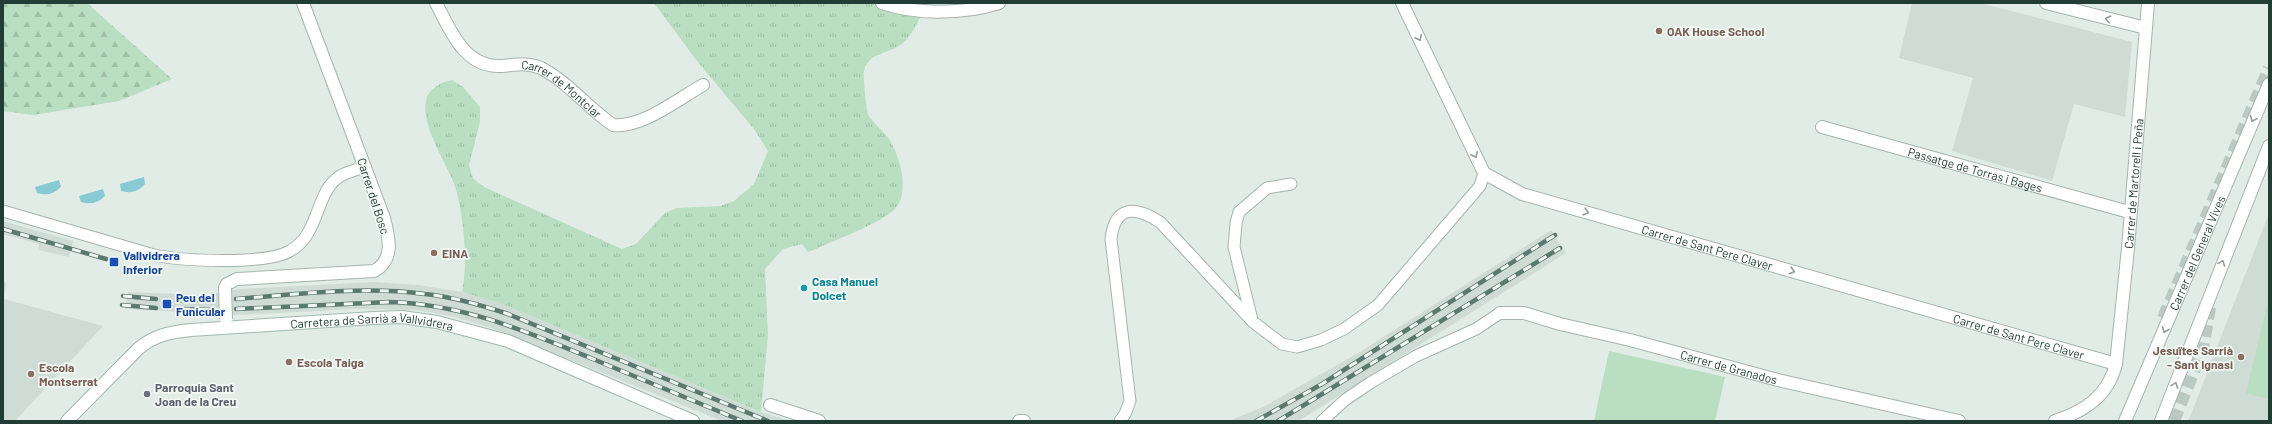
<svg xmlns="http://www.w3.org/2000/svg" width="2272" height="424" font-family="Barlow,sans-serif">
<defs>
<pattern id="grass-tufts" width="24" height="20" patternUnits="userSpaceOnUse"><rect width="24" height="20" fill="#b9dec2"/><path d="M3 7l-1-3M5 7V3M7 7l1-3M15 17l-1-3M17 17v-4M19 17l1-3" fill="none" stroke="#9fbfa7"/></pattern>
<pattern id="forest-firs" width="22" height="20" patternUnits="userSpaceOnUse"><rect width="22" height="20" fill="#b9dec2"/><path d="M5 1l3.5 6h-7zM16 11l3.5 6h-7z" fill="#9fbfa7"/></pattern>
</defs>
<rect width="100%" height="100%" fill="#e1ece7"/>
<!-- built -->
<g fill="#cfdcd6">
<polygon points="1912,3 1980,3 2132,42 2125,117 2074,104 2052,181 1952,151 1973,78 1899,58"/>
<polygon points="2269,213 2269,421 2188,421 2195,404"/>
<polygon points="3,221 73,241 69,257 38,250 39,244 3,234"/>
<polygon points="1551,230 1566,253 1305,417 1297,421 1229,421 1263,407 1360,352"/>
<polygon points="3,275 6,284 4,299 103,326 15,421 3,421"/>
<polygon points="374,282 419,285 462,292 500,303 761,412 789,421 722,421 491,328 451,316 416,310 356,309 237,315 125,309 128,292 206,295 239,289"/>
</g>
<!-- grass -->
<path fill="url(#grass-tufts)" d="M654,3h273c-7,14 -13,31 -25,41 -13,10 -34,8 -38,27 -1,6 2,37 4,43 4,8 12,14 18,21 13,15 25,57 9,74 -15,15 -59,30 -79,40l-8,3 -6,-8 -19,5 -18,20 3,66 -7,77 -261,-109 -38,-11c6,-30 2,-70 -5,-99 -6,-30 -65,-100 -5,-113l11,7 17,20v15l-11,43 4,13 11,9 138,62 14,-5 29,-31 12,-5 43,-2 14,-5 20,-17 14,-33 -14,-22 -57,-68z"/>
<!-- forest -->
<polygon fill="url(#forest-firs)" points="3,3 87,3 172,79 119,101 33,115 3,111"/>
<!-- green -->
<g fill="#b9dec2">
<polygon points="2269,296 2269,399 2246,393"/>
<polygon points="1609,351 1725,377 1715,421 1594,421"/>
</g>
<!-- water -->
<g fill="#88cad3">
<path d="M144,177l1,7c-6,7 -14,10 -24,7l-1,-7z"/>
<path d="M59,180l2,7c-7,7 -15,9 -24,6l-2,-6z"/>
<path d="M103,189l2,7c-7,7 -15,9 -24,6l-2,-6z"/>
</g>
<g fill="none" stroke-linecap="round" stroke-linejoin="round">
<!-- trunk-tunnel -->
<g stroke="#bbc9c3" stroke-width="12" stroke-dasharray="12 6" stroke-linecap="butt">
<polyline points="2163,318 2269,68"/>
<polyline points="2174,421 2203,349 2211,302"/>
</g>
<!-- service casing -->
<g stroke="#a4b4ae" stroke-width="13">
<g id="service">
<path d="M3,211l151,44c29,6 111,10 136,-4 5,-3 10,-7 14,-12 13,-16 16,-46 31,-59 7,-7 20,-10 30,-13"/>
<polyline points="1252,320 1234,247 1236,223 1239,212 1267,188 1291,184"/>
<path d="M1120,421l5,-7 5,-13 -19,-162c4,-34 24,-33 49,-17l93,100 29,22 15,3 24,-7 23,-11 34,-24 102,-119 4,-13"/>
<polyline points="1322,421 1345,400 1370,383 1416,356 1476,329 1500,313"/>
</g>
</g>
<!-- minor casing -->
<g stroke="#a4b4ae" stroke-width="14">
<g id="minor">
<path id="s1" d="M436,3c15,28 28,65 66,63 13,-1 26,-4 39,2 27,14 47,40 72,57 29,3 65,-26 90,-40"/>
<path d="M882,3c35,12 82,11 117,0"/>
<path id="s2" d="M1402,3l82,170 38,21 594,170"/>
<polyline points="2046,3 2146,28"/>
<path id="s3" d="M1822,127l307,85"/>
<path d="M225,288l2,-4 10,-5 137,-8c21,-11 15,-34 10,-53l-81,-215"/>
<path id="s4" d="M1500,313h24l36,11 70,16 148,40 181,41"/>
<polyline points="770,405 819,421"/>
<polyline points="1019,421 1024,421"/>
<path id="s5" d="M2055,421c30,-10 53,-25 61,-57l12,-116 20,-245"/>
</g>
</g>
<!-- tertiary casing -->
<g stroke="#a4b4ae" stroke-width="14">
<g id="tertiary">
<path id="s6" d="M2125,421l144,-337"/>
<polyline points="2161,421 2269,146"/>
</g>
</g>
<!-- secondary casing -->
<g stroke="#9fb8af" stroke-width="14">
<g id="secondary">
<path id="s7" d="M67,421l71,-72c16,-14 33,-17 53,-19l183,-12 28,-1 35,5 71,19 185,80"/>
</g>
</g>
<!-- service -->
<use href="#service" stroke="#fff" stroke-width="11"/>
<!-- minor -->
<use href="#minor" stroke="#fff" stroke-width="12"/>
<!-- tertiary -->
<use href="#tertiary" stroke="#fff" stroke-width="12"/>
<!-- secondary -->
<use href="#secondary" stroke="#fff" stroke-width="12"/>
<!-- rail casing -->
<g stroke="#5b7970" stroke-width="4.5">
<g id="rail">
<polyline points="3,229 106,259"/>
<polyline points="123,296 156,299"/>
<path d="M236,299c62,-5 127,-13 189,-5 29,3 56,11 83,20l260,107"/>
<polyline points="180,300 209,300"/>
<polyline points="122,305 156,308"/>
<polyline points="181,309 210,310"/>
<path d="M236,309l153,-7c75,2 136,29 204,57 50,21 99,41 149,62"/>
<polyline points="1256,421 1322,384 1555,235"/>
<polyline points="1278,421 1560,248"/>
</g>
</g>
<!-- rail -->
<use href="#rail" stroke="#f2f9f5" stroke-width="3" stroke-dasharray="9" stroke-linecap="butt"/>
<!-- minor-bridge casing -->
<g stroke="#a4b4ae" stroke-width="14" stroke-linecap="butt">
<polyline id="minor-bridge" points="225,288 226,319"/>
</g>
<!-- minor-bridge -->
<use href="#minor-bridge" stroke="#fff" stroke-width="12"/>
</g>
<!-- one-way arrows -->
<defs><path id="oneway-chevron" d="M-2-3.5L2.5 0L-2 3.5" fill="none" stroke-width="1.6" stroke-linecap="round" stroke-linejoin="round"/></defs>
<g stroke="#909e9a">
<use href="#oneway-chevron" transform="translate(2108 19) rotate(-166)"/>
<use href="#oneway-chevron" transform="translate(1419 38) rotate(64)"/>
<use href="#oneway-chevron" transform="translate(2253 119) rotate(114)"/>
<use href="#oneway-chevron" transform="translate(1475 155) rotate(64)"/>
<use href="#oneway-chevron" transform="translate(1586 212) rotate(16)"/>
<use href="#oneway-chevron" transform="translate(2222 263) rotate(-69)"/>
<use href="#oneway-chevron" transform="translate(1792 271) rotate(16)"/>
<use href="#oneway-chevron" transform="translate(2165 330) rotate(113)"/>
<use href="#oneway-chevron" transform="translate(2175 385) rotate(-69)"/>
</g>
<!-- markers -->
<g fill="#8d6e63" stroke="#f2f9f5" stroke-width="1.5">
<circle cx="1659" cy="31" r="4"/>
<circle cx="434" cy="253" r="4"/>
<circle cx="2241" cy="357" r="4"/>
<circle cx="289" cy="362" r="4"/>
<circle cx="31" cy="374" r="4"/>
</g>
<g fill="#1a4fb4" stroke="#f2f9f5" stroke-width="1.5">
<rect x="109" y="257" width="10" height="10" rx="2"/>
<rect x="162" y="299" width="10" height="10" rx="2"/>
</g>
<circle fill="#0f9aa8" stroke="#f2f9f5" stroke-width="1.5" cx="804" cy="288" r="4"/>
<circle fill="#6b7280" stroke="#f2f9f5" stroke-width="1.5" cx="147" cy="394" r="4"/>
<g text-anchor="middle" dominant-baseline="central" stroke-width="3.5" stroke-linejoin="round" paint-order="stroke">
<!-- education labels -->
<g font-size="12" font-weight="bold" fill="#785e54" stroke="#f2f9f5" text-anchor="start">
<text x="1667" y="31">OAK House School</text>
<text x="442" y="253">EINA</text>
<text x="2233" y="350" text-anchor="end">Jesuïtes Sarrià<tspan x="2233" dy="14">- Sant Ignasi</tspan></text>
<text x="297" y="362">Escola Taiga</text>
<text x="39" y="367">Escola<tspan x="39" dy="14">Montserrat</tspan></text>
</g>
<!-- street labels -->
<g font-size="12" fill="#213d35" stroke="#f2f9f5">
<text stroke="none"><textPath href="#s1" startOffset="165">Carrer de Montclar</textPath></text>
<text stroke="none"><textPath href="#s3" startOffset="159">Passatge de Torras i Bages</textPath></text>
<text stroke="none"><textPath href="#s5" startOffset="269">Carrer de Martorell i Peña</textPath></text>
<text transform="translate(374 196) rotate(72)">Carrer del Bosc</text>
<text stroke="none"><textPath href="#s2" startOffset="425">Carrer de Sant Pere Claver</textPath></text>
<text stroke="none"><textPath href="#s6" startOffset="183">Carrer del General Vives</textPath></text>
<text stroke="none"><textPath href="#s7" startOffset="340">Carretera de Sarrià a Vallvidrera</textPath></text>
<text stroke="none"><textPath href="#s2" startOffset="749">Carrer de Sant Pere Claver</textPath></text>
<text stroke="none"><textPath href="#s4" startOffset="236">Carrer de Granados</textPath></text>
</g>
<!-- transit labels -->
<g font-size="12" font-weight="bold" fill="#164399" stroke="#f2f9f5" text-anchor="start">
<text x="123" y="255">Vallvidrera<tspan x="123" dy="14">Inferior</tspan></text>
<text x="176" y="297">Peu del<tspan x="176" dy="14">Funicular</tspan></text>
</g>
<!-- culture labels -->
<g font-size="12" font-weight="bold" fill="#0d838f" stroke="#f2f9f5" text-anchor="start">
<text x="812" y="281">Casa Manuel<tspan x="812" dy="14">Dolcet</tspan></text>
</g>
<!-- worship labels -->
<g font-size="12" font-weight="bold" fill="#5b616d" stroke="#f2f9f5" text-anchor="start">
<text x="155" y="387">Parroquia Sant<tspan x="155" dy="14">Joan de la Creu</tspan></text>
</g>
</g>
<!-- border -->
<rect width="2272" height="424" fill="none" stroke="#213d35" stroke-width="8"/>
</svg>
